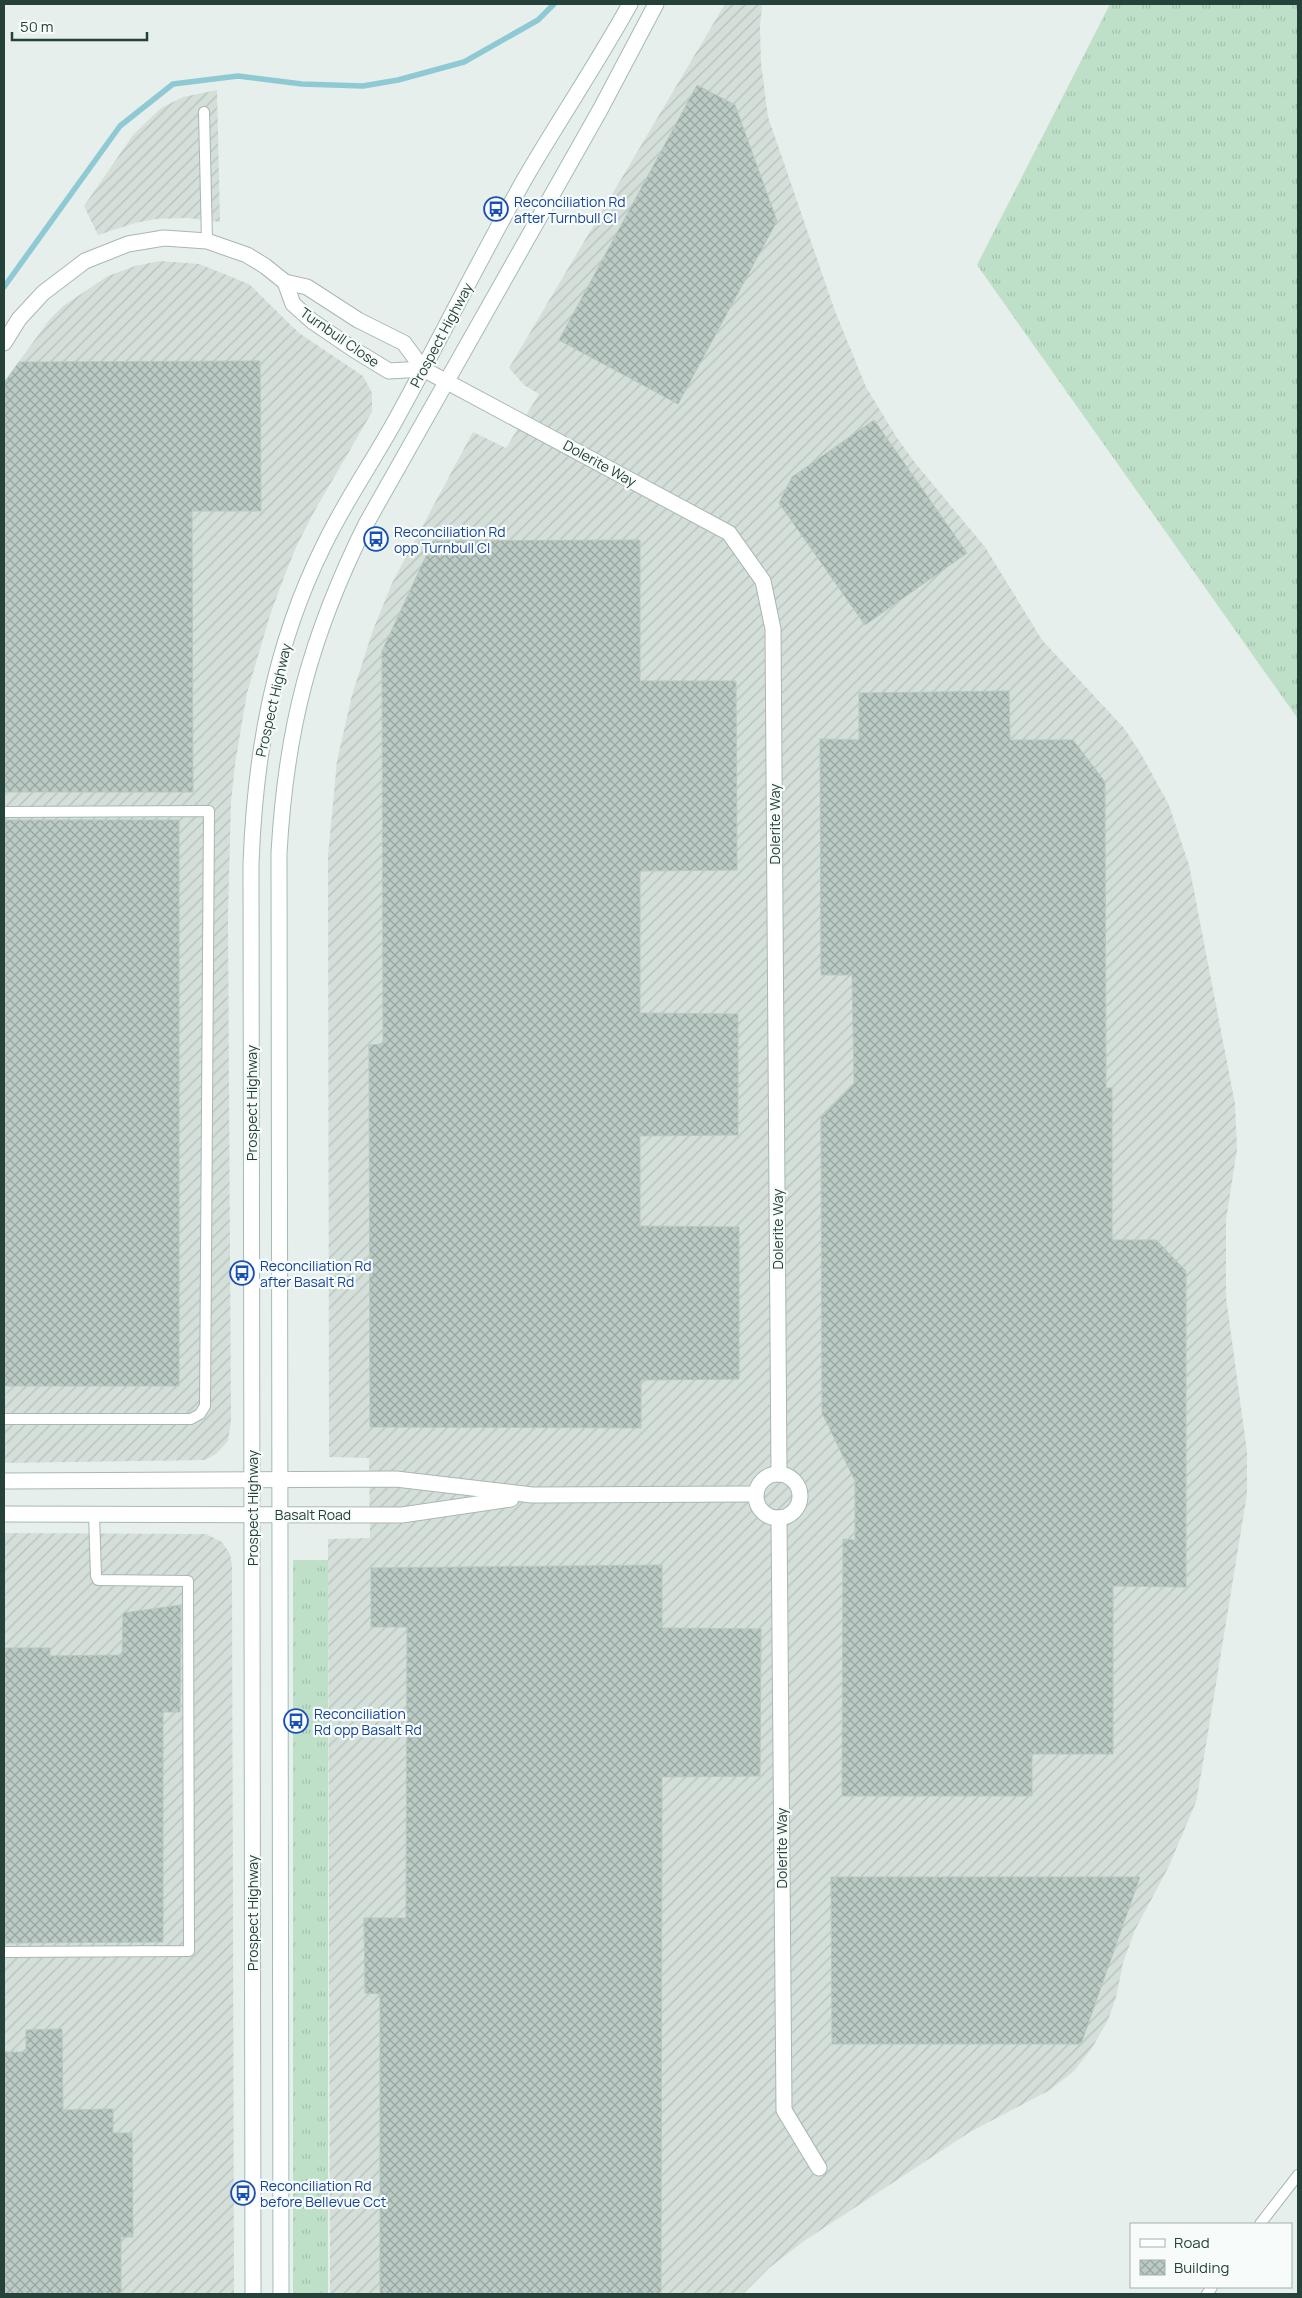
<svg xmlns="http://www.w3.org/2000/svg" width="1302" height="2298" font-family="Manrope,sans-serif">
<defs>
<pattern id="industrial-furrows" width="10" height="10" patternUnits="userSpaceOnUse" patternTransform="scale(1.25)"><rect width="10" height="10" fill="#d4dfda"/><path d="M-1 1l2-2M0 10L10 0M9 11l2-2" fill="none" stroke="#b6c1bc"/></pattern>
<pattern id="grass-tufts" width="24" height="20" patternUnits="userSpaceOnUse" patternTransform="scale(1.25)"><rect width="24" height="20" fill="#bfe0c8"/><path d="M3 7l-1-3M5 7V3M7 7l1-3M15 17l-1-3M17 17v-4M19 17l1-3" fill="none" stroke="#a4c1ad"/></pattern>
<pattern id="building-cross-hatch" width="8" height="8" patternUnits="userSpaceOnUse" patternTransform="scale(1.25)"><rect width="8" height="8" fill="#bbcac4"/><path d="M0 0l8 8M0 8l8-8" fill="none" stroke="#98a6a0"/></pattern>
</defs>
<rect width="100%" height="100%" fill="#e6efeb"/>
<!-- industrial -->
<g fill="url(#industrial-furrows)">
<polygon points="725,4 762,4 760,27 761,63 768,117 835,311 866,387 897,438 916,464 985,547 1042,640 1124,728 1141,754 1169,805 1189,865 1235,1104 1237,1149 1226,1220 1226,1297 1247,1452 1247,1494 1204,1757 1196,1802 1168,1868 1135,1930 1123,1963 1116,1997 1108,2020 1092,2048 1074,2071 1050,2090 970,2132 804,2241 769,2268 743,2294 330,2294 328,1539 370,1538 369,1458 329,1457 328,856 337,761 352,695 373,630 393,581 473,432 506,448 539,394 524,385 509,368"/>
<polygon points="217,90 220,222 188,218 156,219 135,223 98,235 84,206 133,135 161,108 183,97"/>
<polygon points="160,261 199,264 249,284 299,333 363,376 372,393 372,412 315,510 297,545 284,577 270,615 247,693 235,764 231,802 228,917 231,1421 228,1441 216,1454 205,1460 4,1463 4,382 50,319 63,306 108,276 135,266"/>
<polygon points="4,1533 206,1534 222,1542 230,1554 232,1566 234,2294 4,2294"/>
</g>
<!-- grass -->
<g fill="url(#grass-tufts)">
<polygon points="1110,4 1298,4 1298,719 977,265"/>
<rect x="293" y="1560" width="35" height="734"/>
</g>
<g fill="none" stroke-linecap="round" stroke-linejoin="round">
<!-- stream -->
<polyline stroke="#8ec9d4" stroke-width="5.5" points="4,287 120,126 173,84 238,76 302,84 363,86 398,80 464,62 538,20 554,4"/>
</g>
<!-- building -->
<g fill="url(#building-cross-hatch)" stroke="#b8c9c2">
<polygon points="697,85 735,105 777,221 678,404 559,340"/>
<polygon points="260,361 261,511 192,511 193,792 4,792 4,383 19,362"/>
<polygon points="874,420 967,553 865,625 779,503 792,477"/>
<polygon points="640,540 640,681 736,681 737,870 640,871 640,1013 738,1014 738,1135 640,1136 640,1226 739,1227 739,1379 641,1380 641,1428 370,1427 369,1045 383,1044 382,651 433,541"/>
<polygon points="1009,691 1010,740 1073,740 1105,782 1106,1088 1112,1088 1112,1240 1156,1240 1186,1271 1186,1587 1113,1586 1113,1754 1032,1754 1032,1796 842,1796 843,1539 855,1540 855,1481 822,1413 821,1118 854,1084 852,975 821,975 820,739 859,740 859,693"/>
<rect x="4" y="820" width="175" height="566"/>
<polygon points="662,1565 662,1628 761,1629 760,1776 662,1777 661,2294 380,2294 380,1994 365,1993 364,1918 406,1918 407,1627 371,1627 371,1568"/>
<polygon points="181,1605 180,1712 163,1712 163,1942 4,1943 4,1648 50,1648 50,1656 122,1655 123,1613"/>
<polygon points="831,1877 1140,1877 1081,2044 832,2044"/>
<polygon points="62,2029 63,2110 113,2109 113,2133 132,2133 133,2237 121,2237 121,2294 4,2294 4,2052 26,2052 26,2030"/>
</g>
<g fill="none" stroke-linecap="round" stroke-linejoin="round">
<!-- service casing -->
<g stroke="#a8b8b2" stroke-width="12">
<g id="service">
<polyline points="204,112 207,241"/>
<polyline points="4,812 209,811 205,1406 200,1414 191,1419 4,1419"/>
<polyline points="4,1952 189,1951 188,1581 98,1580 96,1576 94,1514"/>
<polyline points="1260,2224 1298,2175"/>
<polyline points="1207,2294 1212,2287"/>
</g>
</g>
<!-- minor casing -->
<g stroke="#a8b8b2" stroke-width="17">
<g id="minor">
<polyline points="285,282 293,304 312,321 353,349 389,371 423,369"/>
<polyline points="4,343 19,319 43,293 85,261 128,244 164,238 207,241 247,255 265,266 285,282 307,287 358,320 404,343 423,369 729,533 763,581 773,629 779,1474"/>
<circle cx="778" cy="1496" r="22"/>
<polyline points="4,1481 396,1479 532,1495 756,1494"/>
<polyline points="4,1514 402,1515 511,1499"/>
<polyline points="779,1518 784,2110 819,2168"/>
</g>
</g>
<!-- secondary casing -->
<g stroke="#a4bbb3" stroke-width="17">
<g id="secondary">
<path d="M253,2294l-2,-1430c4,-111 23,-219 73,-319 22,-46 52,-88 76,-133 42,-77 81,-155 124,-232 34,-59 73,-116 106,-176"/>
<path d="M281,2294l-2,-1441c7,-125 31,-216 87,-329l234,-414 56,-106"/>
</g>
</g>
<!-- service -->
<use href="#service" stroke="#fff" stroke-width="10"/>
<!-- minor -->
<use href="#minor" stroke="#fff" stroke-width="15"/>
<!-- secondary -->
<use href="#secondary" stroke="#fff" stroke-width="15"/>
</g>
<!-- icons -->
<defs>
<g id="bus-ring" transform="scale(1.25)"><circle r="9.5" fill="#f7fbf9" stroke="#1a4fb4" stroke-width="1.5"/><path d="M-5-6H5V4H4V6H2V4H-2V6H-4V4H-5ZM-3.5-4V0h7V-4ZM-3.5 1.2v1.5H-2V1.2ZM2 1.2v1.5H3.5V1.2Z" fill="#1a4fb4"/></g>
</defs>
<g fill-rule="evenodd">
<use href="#bus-ring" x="496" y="209"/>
<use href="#bus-ring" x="376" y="539"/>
<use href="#bus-ring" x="242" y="1273"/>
<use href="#bus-ring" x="296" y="1721"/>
<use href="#bus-ring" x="243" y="2193"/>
</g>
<g text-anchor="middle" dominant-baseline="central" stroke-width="4.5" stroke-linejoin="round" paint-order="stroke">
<!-- transit labels -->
<g font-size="14" fill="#164399" stroke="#f7fbf9" text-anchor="start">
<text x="514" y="201">Reconciliation Rd<tspan x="514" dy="16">after Turnbull Cl</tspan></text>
<text x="394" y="531">Reconciliation Rd<tspan x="394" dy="16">opp Turnbull Cl</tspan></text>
<text x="260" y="1265">Reconciliation Rd<tspan x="260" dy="16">after Basalt Rd</tspan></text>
<text x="314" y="1713">Reconciliation<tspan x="314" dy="16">Rd opp Basalt Rd</tspan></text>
<text x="260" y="2185">Reconciliation Rd<tspan x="260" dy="16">before Bellevue Cct</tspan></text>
</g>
<!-- street labels -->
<g font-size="14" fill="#24423a" stroke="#f7fbf9">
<text transform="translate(441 335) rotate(-62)">Prospect Highway</text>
<text transform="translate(340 337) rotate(35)">Turnbull Close</text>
<text transform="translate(600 463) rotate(29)">Dolerite Way</text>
<text transform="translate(273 700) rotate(-77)">Prospect Highway</text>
<text transform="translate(774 824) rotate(-90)">Dolerite Way</text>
<text transform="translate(251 1103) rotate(-90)">Prospect Highway</text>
<text transform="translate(777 1229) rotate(-90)">Dolerite Way</text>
<text transform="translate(252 1508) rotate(-90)">Prospect Highway</text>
<text x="313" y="1514">Basalt Road</text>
<text transform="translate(781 1848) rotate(-90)">Dolerite Way</text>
<text transform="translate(252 1913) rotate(-90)">Prospect Highway</text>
</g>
</g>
<!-- border -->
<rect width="1302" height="2298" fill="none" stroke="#24423a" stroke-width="10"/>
<!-- legend -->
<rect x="1130" y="2223" width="162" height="65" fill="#f7fbf9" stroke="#a3b1ad"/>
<rect x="1140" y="2239" width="25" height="8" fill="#ffffff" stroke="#a3b1ad"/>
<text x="1174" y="2248" font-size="15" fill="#24423a">Road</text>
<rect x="1140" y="2260" width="25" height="15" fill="url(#building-cross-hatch)" stroke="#a3b1ad"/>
<text x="1174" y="2273" font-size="15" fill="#24423a">Building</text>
<!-- scale -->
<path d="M12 32v8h135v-8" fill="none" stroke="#24423a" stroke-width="2.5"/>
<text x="20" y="32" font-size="15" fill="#24423a" stroke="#f7fbf9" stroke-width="4" paint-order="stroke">50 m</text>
</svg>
